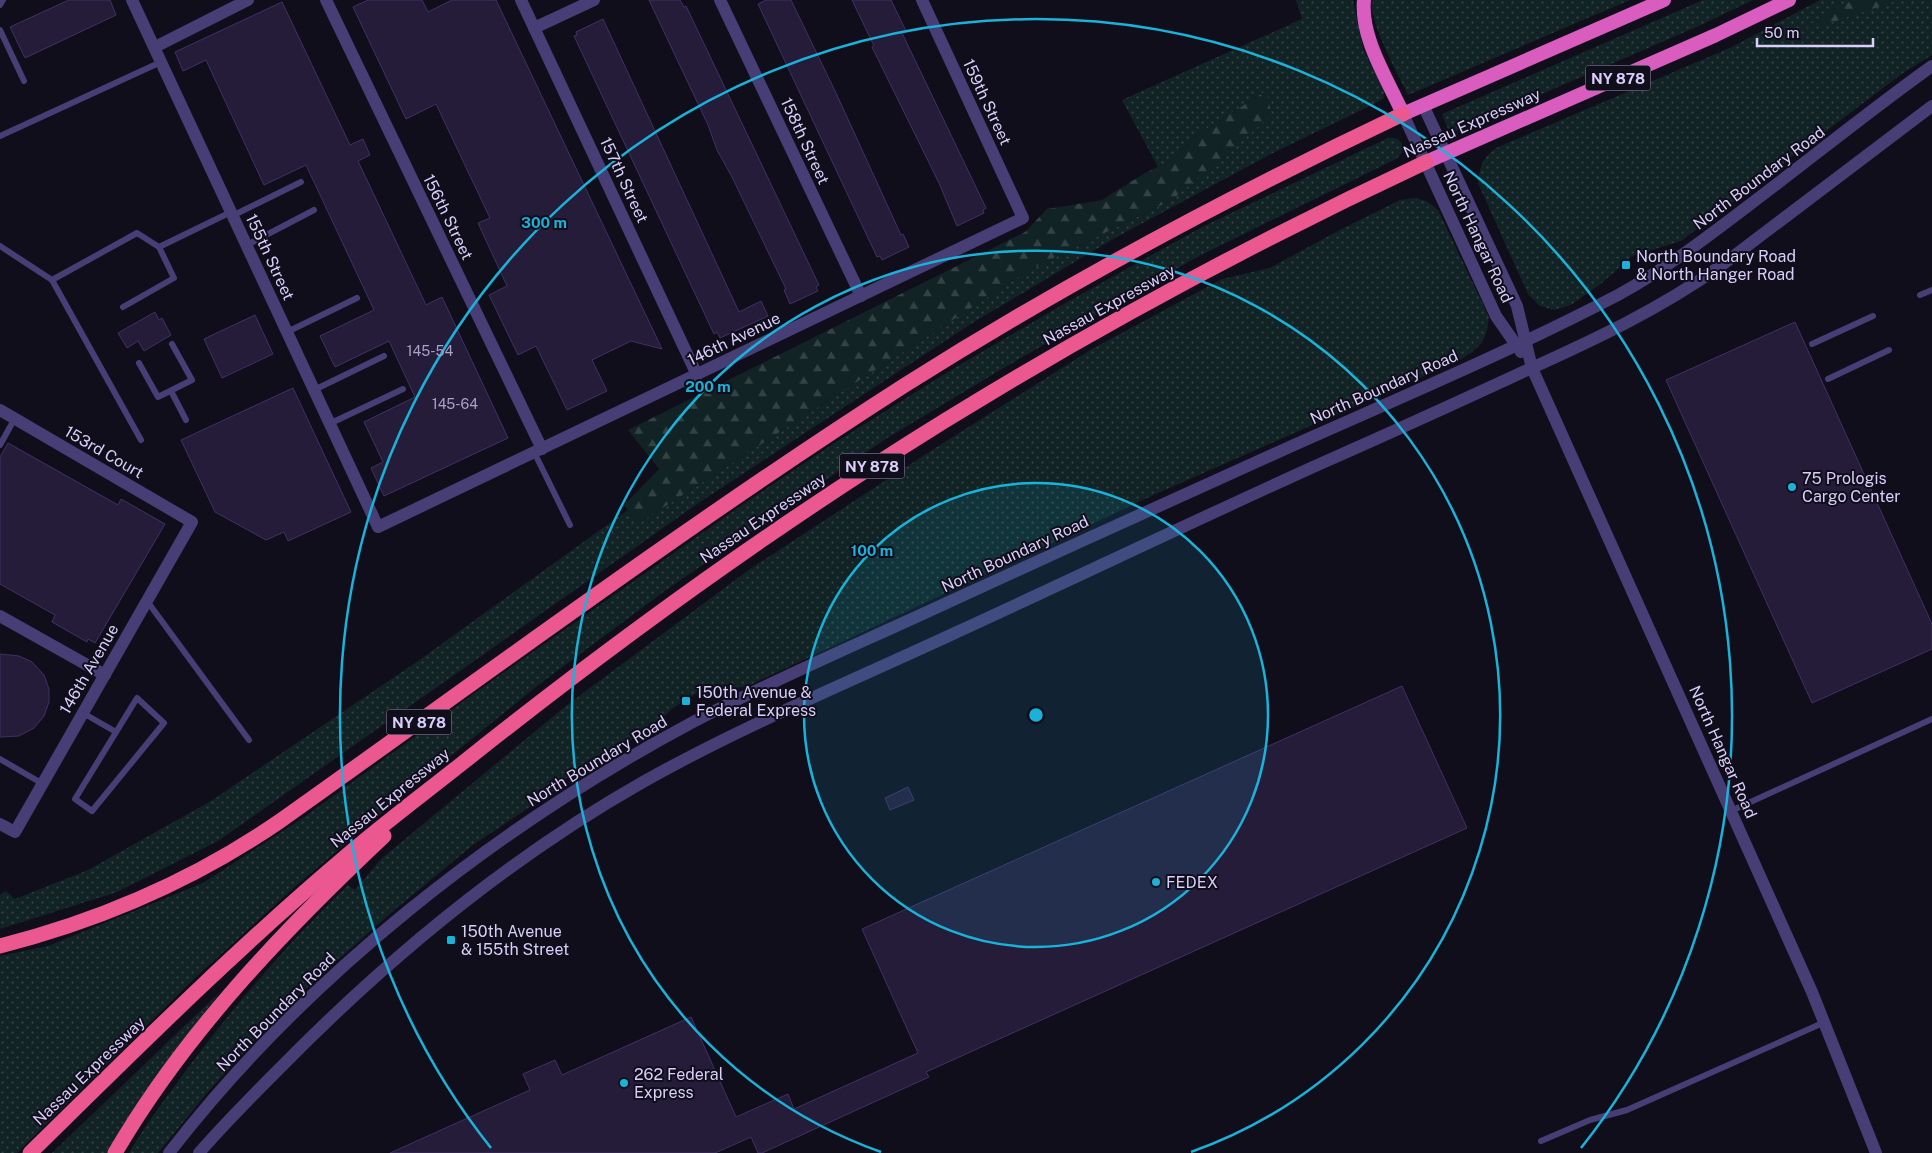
<svg xmlns="http://www.w3.org/2000/svg" width="1932" height="1153" font-family="'Public Sans',sans-serif">
<defs>
<pattern id="grass-dots" width="8" height="8" patternUnits="userSpaceOnUse" patternTransform="scale(1.25)"><rect width="8" height="8" fill="#112325"/><path d="M2 2h.1M6 6h.1" fill="none" stroke="#334245" stroke-width="1.8" stroke-linecap="round"/></pattern>
<pattern id="forest-firs" width="22" height="20" patternUnits="userSpaceOnUse" patternTransform="scale(1.25)"><rect width="22" height="20" fill="#112325"/><path d="M5 1l3.5 6h-7zM16 11l3.5 6h-7z" fill="#334245"/></pattern>
</defs>
<rect width="100%" height="100%" fill="#110e1c"/>
<!-- grass -->
<g fill="url(#grass-dots)">
<polygon points="1296,0 1353,0 1363,48 1384,92 1384,98 1380,101 1273,153 1115,238 974,322 700,502 218,841 117,892 0,929 0,895 6,891 15,899 88,870 211,801 418,661 628,510 638,524 1031,269 1172,200 1266,91 1195,136 1174,159 1158,167 1122,100 1302,19"/>
<path d="M1373,0h257l-222,95c-9,-19 -41,-75 -35,-95z"/>
<polygon points="1703,0 1753,0 1701,25 1450,134 1442,114"/>
<path d="M1820,0h112v55l-29,18 -222,168 -49,15 -30,27 -31,22 -17,5 -14,-4 -12,-12 -50,-111c2,-17 4,-24 18,-35l236,-101z"/>
<path d="M1388,138c15,-2 20,12 8,21l-199,98 -190,109 -123,74 -218,150 -129,96 -122,99 -117,99 -101,92 -180,177h-17v-197l48,-10 155,-63 100,-65 183,-133 259,-182 91,-61 115,-72 111,-65 140,-78z"/>
<path d="M1416,198l12,4 10,8 51,107c-3,26 -9,31 -31,44l-300,132 -412,194 -25,1 -21,10 -3,-5 -24,15 -20,19 -99,59 1,4 -82,55 -81,67 -106,94 -79,87 -49,60h-29c18,-31 40,-59 61,-88 48,-64 100,-124 158,-180l7,5 26,-31 186,-154 183,-136 176,-115 166,-105 130,-70 48,-11 66,-36 64,-32z"/>
<path d="M221,991c-38,50 -84,106 -113,162h-56z"/>
</g>
<!-- forest -->
<g fill="url(#forest-firs)">
<polygon points="1855,0 1899,0 1821,26 1806,28 1831,9"/>
<polygon points="1266,91 1272,115 1172,200 1031,269 638,524 624,505 659,469 628,430 1025,232 1047,209 1102,200 1145,173 1174,159 1195,136"/>
</g>
<!-- building -->
<g fill="#251c3a" stroke="#403163">
<polygon points="69,0 110,0 116,15 25,58 10,27"/>
<polygon points="368,0 422,0 428,12 452,0 496,0 662,349 631,341 592,360 607,391 567,410 536,346 518,355 489,295 507,286 478,223 490,218 436,104 406,119 353,7"/>
<polygon points="649,0 680,0 684,7 686,6 819,285 816,287 818,291 790,304 784,290 786,289 732,177 717,150 708,125"/>
<polygon points="766,0 791,0 836,93 901,235 903,234 909,247 882,260 880,256 877,257 758,4"/>
<polygon points="852,0 891,0 906,31 902,33 986,208 983,210 984,213 957,226 939,183 872,47 874,46"/>
<polygon points="282,2 350,145 363,139 370,155 358,161 426,305 442,297 508,438 384,496 371,468 383,462 364,422 415,397 389,341 335,367 320,336 374,310 306,165 264,185 206,60 183,71 175,52"/>
<polygon points="603,19 739,312 761,301 768,316 720,338 717,332 714,334 574,36 577,35 576,32"/>
<polygon points="155,312 159,320 162,318 171,335 144,351 138,341 127,348 118,333"/>
<polygon points="255,315 273,354 222,378 204,339"/>
<polygon points="1795,322 1932,624 1932,649 1812,703 1666,380"/>
<polygon points="293,388 351,512 288,541 284,532 266,540 215,512 181,440"/>
<polygon points="8,443 118,505 121,499 165,524 95,643 88,639 87,642 52,622 55,615 0,584 0,457"/>
<polygon points="0,654 19,656 32,662 44,675 49,689 49,702 44,716 34,728 19,736 0,737"/>
<polygon points="1402,686 1467,828 926,1072 929,1077 762,1153 758,1153 751,1137 715,1153 390,1153 530,1090 523,1074 555,1060 562,1075 691,1017 736,1117 788,1094 794,1109 918,1053 862,929"/>
<polygon points="908,787 914,800 890,810 885,798"/>
</g>
<g fill="none" stroke-linecap="round" stroke-linejoin="round">
<!-- service -->
<g stroke="#463e75" stroke-width="6">
<polyline points="0,5 3,0"/>
<polyline points="0,30 24,81"/>
<polyline points="0,136 161,62"/>
<polyline points="232,216 301,182"/>
<polyline points="247,245 314,210"/>
<polyline points="0,246 52,280 137,233 159,247 231,212"/>
<polyline points="52,280 141,440"/>
<polyline points="1920,295 1932,290"/>
<polyline points="123,307 174,278 159,247"/>
<polyline points="287,332 357,298"/>
<polyline points="1812,344 1873,316"/>
<polyline points="139,363 158,397 192,380 172,344"/>
<polyline points="1828,379 1889,350"/>
<polyline points="314,390 384,356"/>
<polyline points="171,391 186,420"/>
<polyline points="329,424 403,389"/>
<polyline points="0,445 15,418"/>
<polyline points="534,452 570,525"/>
<polyline points="147,601 249,740"/>
<polygon points="137,698 164,723 92,811 75,799"/>
<polyline points="83,713 116,732"/>
<polyline points="0,759 43,784"/>
<polyline points="1731,811 1932,719"/>
<polyline points="1541,1141 1590,1120 1627,1110 1825,1022"/>
</g>
<!-- minor -->
<g stroke="#463e75" stroke-width="12">
<polyline points="132,0 378,527 1023,218 922,0"/>
<polyline points="326,0 542,449"/>
<polyline points="521,0 697,375"/>
<polyline points="720,0 861,296"/>
<polyline points="534,28 594,0"/>
<polyline points="155,47 248,0"/>
<polyline points="1423,105 1517,306 1532,368 1812,992 1876,1153"/>
<polyline points="1403,114 1496,316 1521,352"/>
<polyline points="0,410 192,522 15,832 0,824"/>
<polyline points="0,616 105,675"/>
<path d="M169,1153c137,-177 327,-326 524,-431 80,-42 165,-78 247,-116 118,-54 235,-108 354,-161 108,-48 219,-95 324,-150 46,-25 88,-57 130,-89 61,-46 121,-95 184,-140"/>
<path d="M199,1153c25,-29 53,-57 80,-84 109,-111 228,-210 364,-287 101,-57 209,-101 314,-150 122,-56 243,-114 365,-169 68,-30 136,-61 203,-92 71,-32 133,-61 197,-106l210,-159"/>
</g>
<!-- trunk -->
<g stroke="#d85dbe" stroke-width="14">
<path d="M1364,0c-4,38 24,80 39,114l261,-114"/>
<polyline points="1426,162 1716,35 1789,0"/>
</g>
<!-- motorway -->
<g stroke="#ea588f" stroke-width="15">
<path d="M0,946c102,-26 193,-65 280,-125 207,-147 411,-299 625,-436 160,-101 327,-190 498,-271"/>
<path d="M30,1153c103,-101 205,-203 315,-296 37,-32 76,-61 115,-92 133,-106 270,-207 413,-299 177,-114 362,-215 553,-304"/>
<path d="M115,1153c70,-120 168,-222 269,-317"/>
</g>
</g>
<!-- distance rings -->
<circle cx="1036" cy="715" r="232" fill="#1bb2d9" fill-opacity=".12"/>
<g fill="none" stroke="#1bb2d9" stroke-width="2.5">
<circle cx="1036" cy="715" r="232"/>
<path d="M881 1152A464 464 0 1 1 1191 1152"/>
<path d="M491 1148A696 696 0 1 1 1581 1148"/>
</g>
<!-- markers -->
<g fill="#1bb2d9" stroke="#110e1c" stroke-width="2">
<rect x="1621" y="260" width="10" height="10" rx="2.5"/>
<circle cx="1792" cy="487" r="5"/>
<rect x="681" y="696" width="10" height="10" rx="2.5"/>
<circle cx="1156" cy="882" r="5"/>
<rect x="446" y="935" width="10" height="10" rx="2.5"/>
<circle cx="624" cy="1083" r="5"/>
</g>
<g text-anchor="middle" dominant-baseline="central" stroke-width="4" stroke-linejoin="round" paint-order="stroke">
<!-- number labels -->
<g font-size="14" fill="#aba2c9">
<text x="430" y="351">145-54</text>
<text x="455" y="404">145-64</text>
</g>
<!-- shield labels -->
<g fill="#110e1c" stroke="#9c94b7" stroke-width="1">
<rect x="1585.5" y="65.5" width="65" height="25" rx="4"/>
<rect x="839.5" y="453.5" width="65" height="25" rx="4"/>
<rect x="386.5" y="709.5" width="65" height="25" rx="4"/>
</g>
<g font-size="15" font-weight="bold" fill="#d8cef9">
<text x="1618" y="78">NY 878</text>
<text x="872" y="466">NY 878</text>
<text x="419" y="722">NY 878</text>
</g>
<!-- street labels -->
<g font-size="16" fill="#d8cef9" stroke="#110e1c">
<text transform="translate(987 102) rotate(65)">159th Street</text>
<text transform="translate(1472 123) rotate(-24)">Nassau Expressway</text>
<text transform="translate(805 141) rotate(65)">158th Street</text>
<text transform="translate(1759 178) rotate(-37)">North Boundary Road</text>
<text transform="translate(624 180) rotate(65)">157th Street</text>
<text transform="translate(448 217) rotate(64)">156th Street</text>
<text transform="translate(1478 237) rotate(65)">North Hangar Road</text>
<text transform="translate(270 257) rotate(65)">155th Street</text>
<text transform="translate(1109 305) rotate(-29)">Nassau Expressway</text>
<text transform="translate(734 339) rotate(-26)">146th Avenue</text>
<text transform="translate(1384 387) rotate(-24)">North Boundary Road</text>
<text transform="translate(104 452) rotate(30)">153rd Court</text>
<text transform="translate(763 518) rotate(-34)">Nassau Expressway</text>
<text transform="translate(1015 554) rotate(-25)">North Boundary Road</text>
<text transform="translate(89 669) rotate(-60)">146th Avenue</text>
<text transform="translate(1723 752) rotate(66)">North Hangar Road</text>
<text transform="translate(597 761) rotate(-31)">North Boundary Road</text>
<text transform="translate(390 798) rotate(-39)">Nassau Expressway</text>
<text transform="translate(276 1012) rotate(-45)">North Boundary Road</text>
<text transform="translate(89 1071) rotate(-44)">Nassau Expressway</text>
</g>
<!-- poi labels -->
<g font-size="16" fill="#d8cef9" stroke="#110e1c" text-anchor="start">
<text x="1636" y="256">North Boundary Road<tspan x="1636" dy="18">&amp; North Hanger Road</tspan></text>
<text x="1802" y="478">75 Prologis<tspan x="1802" dy="18">Cargo Center</tspan></text>
<text x="696" y="692">150th Avenue &amp;<tspan x="696" dy="18">Federal Express</tspan></text>
<text x="1166" y="882">FEDEX</text>
<text x="461" y="931">150th Avenue<tspan x="461" dy="18">&amp; 155th Street</tspan></text>
<text x="634" y="1074">262 Federal<tspan x="634" dy="18">Express</tspan></text>
</g>
</g>
<circle cx="1036" cy="715" r="8" fill="#1bb2d9" stroke="#110e1c" stroke-width="2.5"/>
<g font-size="15" text-anchor="middle" font-weight="bold" fill="#1bb2d9" stroke="#110e1c" stroke-width="4" stroke-linejoin="round" paint-order="stroke">
<text x="544" y="228">300 m</text>
<text x="708" y="392">200 m</text>
<text x="872" y="556">100 m</text>
</g>
<!-- scale -->
<path d="M1757 38v8h116v-8" fill="none" stroke="#d8cef9" stroke-width="2.5"/>
<text x="1764" y="38" font-size="15" fill="#d8cef9" stroke="#110e1c" stroke-width="4" paint-order="stroke">50 m</text>
</svg>
